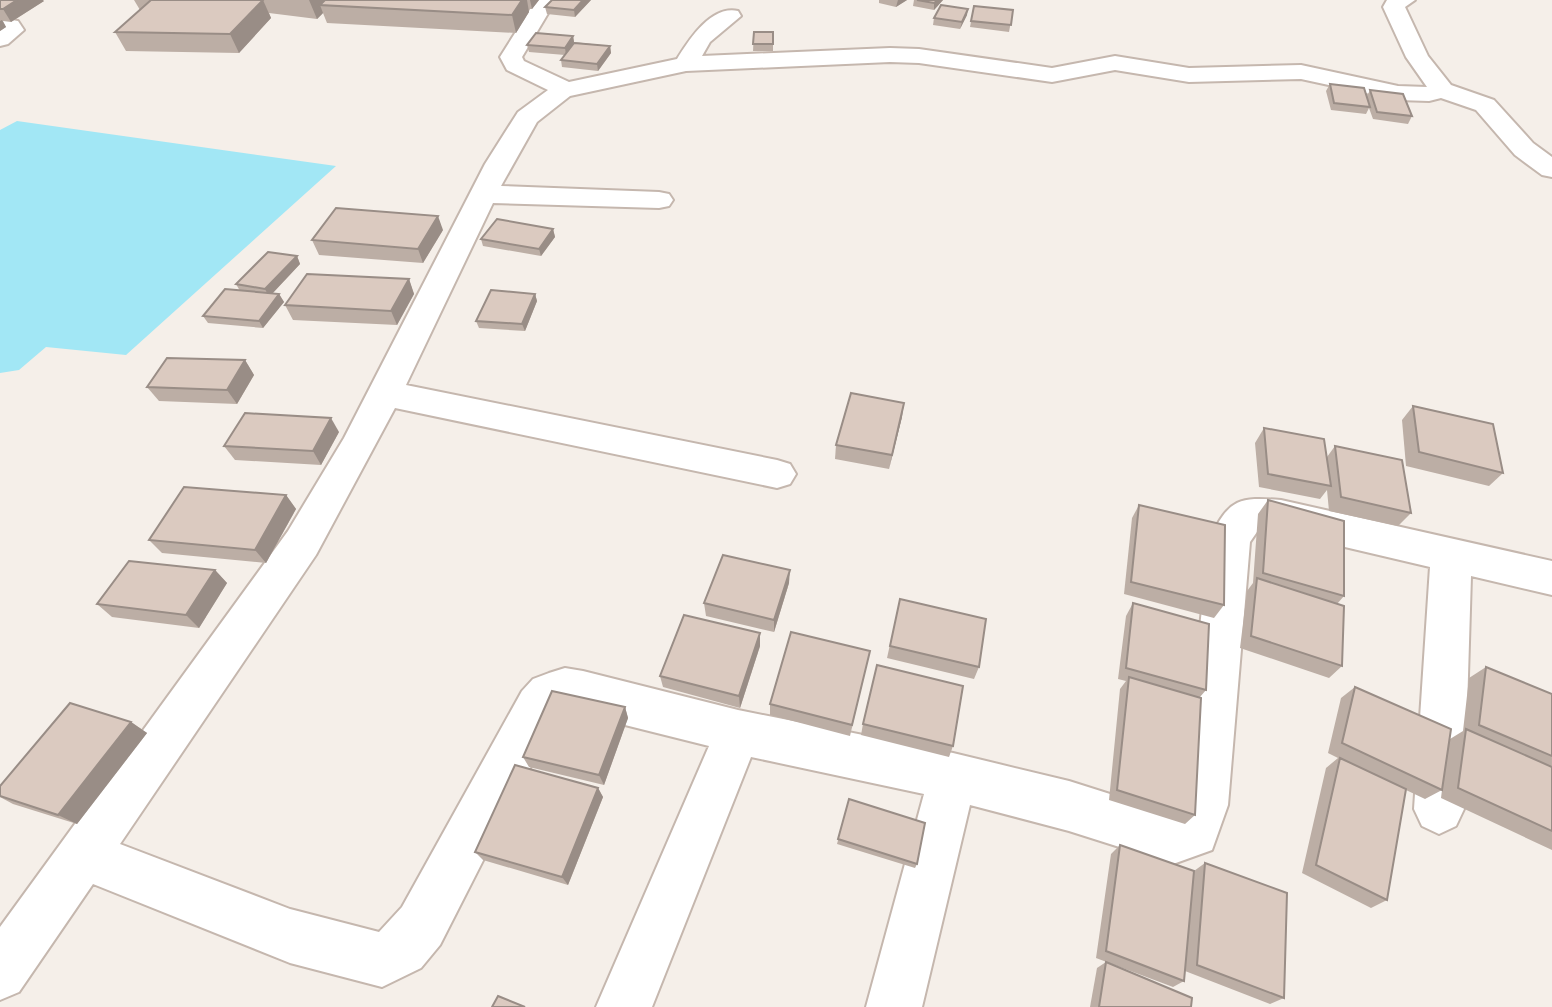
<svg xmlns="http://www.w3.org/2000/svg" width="1552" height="1007" font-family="Quicksand,sans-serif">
<rect width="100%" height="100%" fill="#f5efe9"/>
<!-- water -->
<polygon fill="#a2e7f5" points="17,121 336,166 126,355 46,347 19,370 0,373 0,130"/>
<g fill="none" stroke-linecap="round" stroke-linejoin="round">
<!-- minor casing -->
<g stroke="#c5b7ae" stroke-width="4">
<g id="minor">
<path d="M536,0h24l-10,10 -28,47 2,4 45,21 108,-23c12,-19 34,-54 61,-48l3,5 -31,26 -8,14 188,-8 29,1 133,19 63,-12 74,12 112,-3 97,21 29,1 -21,-30 -23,-50 4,-7h28l-10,7 23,49 23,29 43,15 39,43 19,14v20l-10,-2 -27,-20 -39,-45 -35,-12 -12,3 -31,-1 -97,-21 -112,3 -74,-12 -63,12 -133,-19 -29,-1 -204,9 -116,25 -33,26 -36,64 158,6 10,2 4,6 -4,6 -10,2 -166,-5 -87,182 371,75 13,4 6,10 -6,10 -13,4 -382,-80 -79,147 -196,289 170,65 89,23 23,-25 120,-216 11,-12 16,-6 16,-5 18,3 155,39 215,43 116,28 104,33 3,-1 4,-8 30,-267c20,-40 29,-41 71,-38l271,61v34l-81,-19 -7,233 -8,17 -17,8 -17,-8 -8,-17 16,-242 -149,-35 -22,-3 -9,13 -22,263 -16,45 -39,14 -104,-33 -99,-26 -48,202h-56l58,-213 -173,-37 -99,250h-56l113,-261 -144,-36 -11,11 -114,224 -19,23 -39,19 -92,-24 -197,-79 -74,108 -19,8v-73l288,-396 56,-93 141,-274 33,-52 30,-22 -41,-20 -7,-13z"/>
<polygon points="0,18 18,21 24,30 8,44 0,46"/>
</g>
</g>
<!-- minor -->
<use href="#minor" fill="#fff" fill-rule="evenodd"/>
</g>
<!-- wall -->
<g fill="#bcaea5">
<polygon points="0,0 44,1 11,22 3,21 6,27 0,31"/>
<polygon points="134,0 539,0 532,9 529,9 529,12 516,33 327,23 323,13 317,19 269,13 271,18 239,53 126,51 115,32 140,10"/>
<polygon points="552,0 591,0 575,17 547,14 545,7"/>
<polygon points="879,0 907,0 896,7 879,3"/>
<polygon points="914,0 943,0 934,10 913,6"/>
<polygon points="974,6 1013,10 1009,32 970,27"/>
<polygon points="967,15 960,29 933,25 934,18"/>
<polygon points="754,32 773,32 773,51 753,51"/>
<polygon points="573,36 574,42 610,46 611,53 598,71 562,67 561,60 565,55 529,52 527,45"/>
<polygon points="1330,84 1367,96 1370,90 1412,116 1408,124 1373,119 1369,108 1366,114 1331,110 1326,91"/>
<polygon points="553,229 555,237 541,256 483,246 481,239"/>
<polygon points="443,230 423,263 319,255 312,240"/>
<polygon points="297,256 300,264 272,294 279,294 284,302 263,328 208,323 203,316 240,291 236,284"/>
<polygon points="409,279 414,294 397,325 293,320 285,305"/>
<polygon points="535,294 537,301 525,331 479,328 476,321"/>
<polygon points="245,360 254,375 237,404 159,401 147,387"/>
<polygon points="1413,406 1503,473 1489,486 1406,466 1402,420"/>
<polygon points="902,417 889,469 835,459 836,445"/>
<polygon points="1264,428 1327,457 1335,446 1411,513 1398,526 1329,511 1327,490 1320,499 1259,487 1255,443"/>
<polygon points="339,432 321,465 235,460 224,446"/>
<polygon points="286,495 296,509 266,563 162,553 149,540"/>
<polygon points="1268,500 1344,596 1337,604 1342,666 1329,678 1240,648 1247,591 1253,583 1258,514"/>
<polygon points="1139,505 1224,605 1214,618 1124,594 1132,518"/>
<polygon points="215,570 227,583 199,628 112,617 97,604"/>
<polygon points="789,583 774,632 706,616 704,603"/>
<polygon points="900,599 979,667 974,679 887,658"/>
<polygon points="1133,603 1206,690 1200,697 1195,815 1185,824 1109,800 1120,689 1126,681 1118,679 1126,616"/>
<polygon points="760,633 760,646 740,708 663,687 660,676"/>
<polygon points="867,663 850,736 770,715 770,704"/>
<polygon points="1486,667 1552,694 1552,850 1441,798 1442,790 1425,799 1406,790 1387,900 1371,908 1302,873 1326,768 1338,758 1328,753 1341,698 1355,687 1450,739 1463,731 1469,678"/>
<polygon points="625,707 628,718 604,785 529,767 523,757"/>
<polygon points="131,722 147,733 77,824 13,804 0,797 0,786"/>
<polygon points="863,724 953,746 949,757 861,735"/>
<polygon points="598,788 603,797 568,885 483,860 475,852"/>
<polygon points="849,799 917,864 915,868 837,844"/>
<polygon points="1120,845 1194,871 1205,863 1284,998 1270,1004 1185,971 1184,981 1173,987 1096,958 1111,854"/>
<polygon points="1106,962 1191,1007 1090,1007 1097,968"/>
</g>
<!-- shaded-wall -->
<g fill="#998d86">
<polygon points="17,0 43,0 44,1 11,22 3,9"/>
<polygon points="263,0 271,18 239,53 230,34"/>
<polygon points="309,0 340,0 320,5 323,13 317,19"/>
<polygon points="522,0 527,0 529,12 516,33 512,15"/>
<polygon points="530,0 539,0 532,9"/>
<polygon points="583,0 591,0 575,17 574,10"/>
<polygon points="898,0 907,0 896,7"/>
<polygon points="938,0 943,0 934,10 934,3"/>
<polygon points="968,9 967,15 960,29 962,22"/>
<polygon points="2,20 6,27 0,31 0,21"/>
<polygon points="573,36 574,42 566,55 565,48"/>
<polygon points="610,46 611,53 598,71 597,64"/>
<polygon points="438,216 443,230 423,263 418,249"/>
<polygon points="553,229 555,237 541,256 539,249"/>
<polygon points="297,256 300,264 269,297 265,289"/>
<polygon points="409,279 414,294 397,325 391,311"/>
<polygon points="279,294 284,302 263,328 259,321"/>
<polygon points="535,294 537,301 525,331 522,324"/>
<polygon points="245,360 254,375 237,404 227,390"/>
<polygon points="904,403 902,417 889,469 892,455"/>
<polygon points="331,418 339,432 321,465 313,451"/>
<polygon points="286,495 296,509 266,563 255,550"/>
<polygon points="215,570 227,583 199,628 186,615"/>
<polygon points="790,570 789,583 774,632 774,620"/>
<polygon points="760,633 760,646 740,708 739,696"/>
<polygon points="625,707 628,718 604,785 599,775"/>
<polygon points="131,722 147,733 77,824 58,815"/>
<polygon points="598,788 603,797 568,885 562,877"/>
</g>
<!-- building -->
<g fill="#dbcac0" stroke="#998d86" stroke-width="2">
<polygon points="0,0 17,0 3,9 0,9"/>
<polygon points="151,0 263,0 230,34 115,32"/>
<polygon points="325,0 522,0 512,15 320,5"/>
<polygon points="552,0 583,0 574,10 545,7"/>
<polygon points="917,0 938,0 934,3"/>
<polygon points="941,5 968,9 962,22 934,18"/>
<polygon points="974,6 1013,10 1011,25 971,21"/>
<polygon points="754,32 773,32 773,44 753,44"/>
<polygon points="536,33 573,36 565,48 527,45"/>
<polygon points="574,43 610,46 597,64 561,60"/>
<polygon points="1330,84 1364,88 1370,107 1334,103"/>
<polygon points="1370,90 1403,94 1412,116 1377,112"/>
<polygon points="336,208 438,216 418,249 312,240"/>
<polygon points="497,219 553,229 539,249 481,239"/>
<polygon points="268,252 297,256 265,289 236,284"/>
<polygon points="307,274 409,279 391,311 285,305"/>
<polygon points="225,289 279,294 259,321 203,316"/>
<polygon points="491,290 535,294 522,324 476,321"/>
<polygon points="167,358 245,360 227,390 147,387"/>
<polygon points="851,393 904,403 892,455 836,445"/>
<polygon points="1413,406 1493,424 1503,473 1419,452"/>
<polygon points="245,413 331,418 313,451 224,446"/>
<polygon points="1264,428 1324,439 1331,486 1268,474"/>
<polygon points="1335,446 1402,460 1411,513 1341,497"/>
<polygon points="184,487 286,495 255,550 149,540"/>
<polygon points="1268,500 1344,521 1344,596 1263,573"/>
<polygon points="1139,505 1225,525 1224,605 1131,582"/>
<polygon points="723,555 790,570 774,620 704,603"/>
<polygon points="129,561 215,570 186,615 97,604"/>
<polygon points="1257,578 1344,606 1342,666 1251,636"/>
<polygon points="900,599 986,619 979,667 890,646"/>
<polygon points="1133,603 1209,624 1206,690 1126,668"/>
<polygon points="684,615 760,633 739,696 660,676"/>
<polygon points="791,632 870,651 852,725 770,704"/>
<polygon points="877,665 963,686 953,746 863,724"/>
<polygon points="1486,667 1552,694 1552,756 1479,725"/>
<polygon points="1129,677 1201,698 1195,815 1117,790"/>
<polygon points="1355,687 1451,729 1442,790 1342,743"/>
<polygon points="552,691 625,707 599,775 523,757"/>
<polygon points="70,703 131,722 58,815 0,796 0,786"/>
<polygon points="1466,729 1552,767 1552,831 1458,788"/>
<polygon points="1340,758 1406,789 1387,900 1316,865"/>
<polygon points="515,765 598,788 562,877 475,852"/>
<polygon points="849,799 925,823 917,864 838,839"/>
<polygon points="1120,845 1194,871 1184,981 1106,951"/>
<polygon points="1205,863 1287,893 1284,998 1197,965"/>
<polygon points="1106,962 1192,998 1191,1007 1099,1007"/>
<polygon points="498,996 525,1007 492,1007"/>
</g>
</svg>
